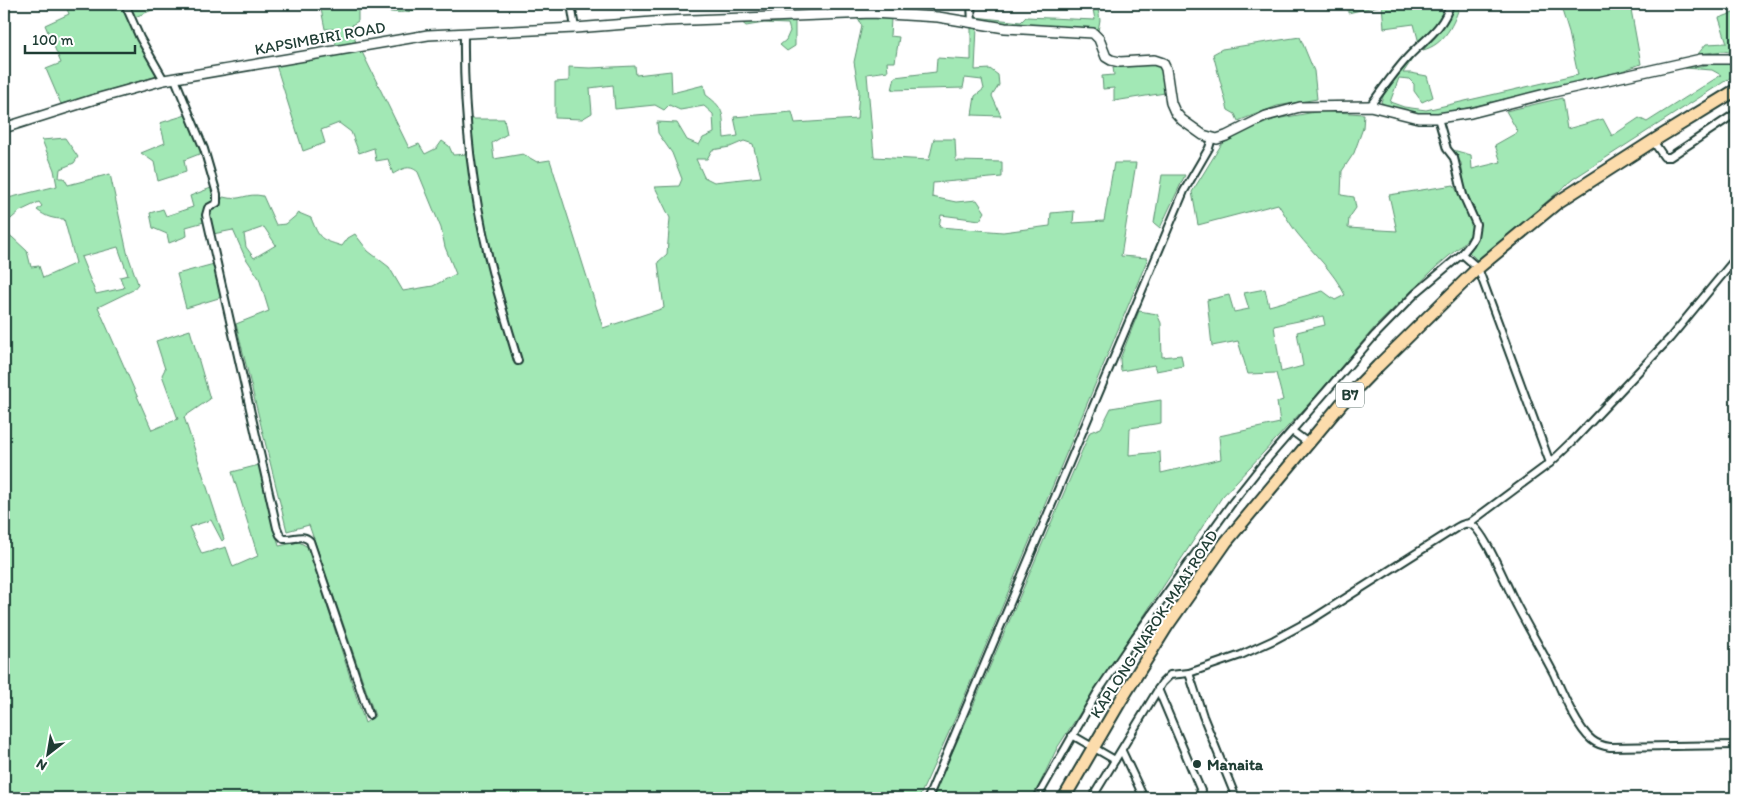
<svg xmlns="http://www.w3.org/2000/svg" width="1740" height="802" font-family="Itim,sans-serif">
<rect width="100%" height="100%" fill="#fff"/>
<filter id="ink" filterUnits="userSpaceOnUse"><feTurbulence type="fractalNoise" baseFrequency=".02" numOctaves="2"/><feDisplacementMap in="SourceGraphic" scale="10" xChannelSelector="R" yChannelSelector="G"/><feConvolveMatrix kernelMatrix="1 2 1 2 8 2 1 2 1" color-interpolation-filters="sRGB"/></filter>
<g filter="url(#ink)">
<!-- green -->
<g fill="#a2e8b5" stroke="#609274" fill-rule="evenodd">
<polygon points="65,4 122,4 134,32 157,76 61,104 46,69 61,63 45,25 69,14"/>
<polygon points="129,4 167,4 135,17"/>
<polygon points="320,4 358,4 358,21 352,25 356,43 336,46 334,29 325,29"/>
<path d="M382,4h49c-16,8 -32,11 -50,6z"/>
<polygon points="1092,4 1097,4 1100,20 1098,31 975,20 975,17 1021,22 1026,17 1095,20"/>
<path d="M1348,4h100c-6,17 -16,27 -29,39l-5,-19 -30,4 -2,-23 -34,8z"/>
<path d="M1453,4h7c-5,19 -16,41 -37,46 16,-16 24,-24 30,-46z"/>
<path d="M1560,4h70l11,60 -22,8 -182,43c-20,-1 -40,0 -56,-13 6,-19 20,-34 34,-47l-12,18h8l16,3 6,21 -11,5 -8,-11v-7l-5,-5 -10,-1 -9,24 14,5 22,3 152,-35 -9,-42z"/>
<polygon points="1736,12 1736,53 1723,51 1698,54 1706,44 1727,43 1719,18"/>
<path d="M875,17l16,2 -1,17 9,1 -4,25h-8l1,9 -21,3 7,83 55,3 5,-21h21l1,22 46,1v15l-69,6 -1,14 24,5 21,-2 8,12 -5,8 -39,-5 -2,12 64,5 47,-6 1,-13 23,-2 -1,12 31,-2 10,-58h22l-15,93 27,2 -190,454 -39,86h-915v-564l8,3 15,14 4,16 8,-1 4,12 33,-15 -12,-44c-11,0 -18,-2 -27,-9l5,-4 -3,-4 -19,9 -16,14v-26l53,-13 -3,-16 -12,-30 23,-2 13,19 -4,6 -14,6 -1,9h5l4,7 42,-11 17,78 11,32 -5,6 -35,17 54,123 26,-11 -16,-44 3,-6 -9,-28 34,-11 20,69 -26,18 40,122 -2,2 -11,-21 -22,7 13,27 24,-7 7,20 25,-11 -26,-84 27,-7 20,81 20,-4 9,5 57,176 10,-7 -66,-191 -22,6 -51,-207 33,-13 -10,-33 -14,-21 -12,-27 -20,4 -4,-18 1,-6 9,-5 4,-8c18,5 23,-5 40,-1l13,29 10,-1 13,-11 12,5c9,22 9,21 31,28l6,-8 7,-4 13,17 21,16 14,24 30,-5 23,-12 -11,-27 -4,-19 -23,-56c-9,-8 -16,-3 -25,2l-5,-15 -12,2 -2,-13 -15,5 -8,-21 -12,-9 -18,7 4,13 -22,8 -27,-86 85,-15 48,98 10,-4 6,10 12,-6 5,-7 7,5 4,9 15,-1 9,66 38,144 6,-2 -36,-135 -12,-74 -2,-34h33l3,15 -15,9 2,16 29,-5 14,8 13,-2 53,168 61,-20 -6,-46 9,-8 3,-36 -15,-31 24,-1 3,-7 -10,-26 -14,-20 -1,-11 20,1 10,17 12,5 4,-7 11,-5 -1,-19 -9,-8 -24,4 -11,-5 -5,5 -9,-5 -40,4 -2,-24 -23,3 2,25 -10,6 -27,-1v-36l14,-1v-14l21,1 45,-2 1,9 35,-4 1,22 32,-8 2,10c21,15 16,21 18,43l14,-2 -4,-19 58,-5 3,11 62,-4 2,-28 -5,-29 8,-36 -4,-7zM744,141l9,3 8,33 -47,5 -10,-5 -8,-18h11l5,-9 18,-3zM264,227l12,18 -22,13 -8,-11 -2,-13zM118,247l10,28 -8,2 4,11 -28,6 -15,-37z"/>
<polygon points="795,20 795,46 787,51 780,45 786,40 790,31 788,24 764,23 746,26 740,21"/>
<polygon points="971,27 977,27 975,70 990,69 998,75 999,85 992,96 1001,116 972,115 975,96 984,89 982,80 965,78 963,88 892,90 895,77 936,72 937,58 971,60"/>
<polygon points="1300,37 1314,71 1317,99 1277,106 1238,121 1235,114 1228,110 1213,54 1222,49"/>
<polygon points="1721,63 1736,66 1736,74 1573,179 1478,261 1469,252 1478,238 1480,222 1465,188 1461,163 1453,150 1471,155 1472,169 1501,162 1495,145 1518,132 1506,111 1562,98 1567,129 1603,119 1612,136 1639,118 1647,122 1721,75 1712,70 1685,68"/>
<polygon points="1157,64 1161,68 1165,93 1114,101 1114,88 1103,89 1102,76 1114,75 1113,67"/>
<path d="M1321,111l43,3 -1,14 -9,25 -12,18 -1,24 13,2 2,11 -7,10 -1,10 49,3 -8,-36 65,-10 19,39 -2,10 -9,11 -26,22 -61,60 -58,68 -95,102 -165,251 -24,50h-100l7,-19 30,-66 120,-281 11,-4 10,-20 50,-8v23l-31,5 -1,27 31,-3 1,21 60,-14 -2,-23 61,-13 -3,-21 6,-2 -7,-27 -28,1 -10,-33 -26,5 -5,-46 22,-5 5,17 15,-3 -5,-16 21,-4 4,17 54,-15 12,9 10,-5c-12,-24 -31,-41 -48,-62 -7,-9 -13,-20 -19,-29l-80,21 -6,-33 29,-47 18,-12 37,-14zM1323,316l2,9 -28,7 6,34 -22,6 -7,-46z"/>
<polygon points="186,115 202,153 184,160 186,172 158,181 154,162 141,153 165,143 160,123"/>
<polygon points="1162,175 1185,175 1160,228 1154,223"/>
<path d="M211,188l4,10 -2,4c-10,5 -11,9 -9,20l-18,5 1,9 -18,7 -2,-9 -14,-6 -3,-15 13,-4 3,7 27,-9 -3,-11z"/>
<polygon points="214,264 222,297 186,308 177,274"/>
<polygon points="1139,311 1157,314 1161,323 1162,357 1181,355 1183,366 1156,371 1154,365 1121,371 1120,359"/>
</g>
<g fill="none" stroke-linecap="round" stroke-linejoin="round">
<!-- street casing -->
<g stroke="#1f3d34" stroke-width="10">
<g id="street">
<polyline points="125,4 140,38 164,80"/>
<polyline points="571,4 575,28"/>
<polyline points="971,4 972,23"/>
<path d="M464,33c-1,75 7,152 25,226 8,34 19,68 29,102"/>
<path d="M175,79l29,70 13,45v9l-9,5 -2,7 71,313 3,7 4,4c11,1 18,-6 26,2l59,174"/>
<path d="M1370,106c12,-16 24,-34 38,-49 16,-17 36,-29 42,-53"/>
<polyline points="1653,141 1664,157 1670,157 1736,113"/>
<polyline points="1462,254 1478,268 1550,463"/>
<polyline points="1292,431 1308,443"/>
<polyline points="1468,524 1550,463 1572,442 1670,338 1736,258"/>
<polyline points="1151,615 1167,626"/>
<polyline points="1189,673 1203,716 1236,798"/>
<polyline points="1158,689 1204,798"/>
<polyline points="1072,735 1115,760"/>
<polyline points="1122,751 1144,798"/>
<polyline points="928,798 1184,191 1209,148 1212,138"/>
<polyline points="1037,798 1097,693 1135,637 1232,503 1262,465 1375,335 1416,293 1462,254 1470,244 1474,237 1476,224 1463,195 1454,158 1447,149 1438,118"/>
<path d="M1092,798l70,-115 8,-8 19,-2 52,-18 33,-15 37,-20 145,-92c4,-2 9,-6 14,-4 14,4 39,68 47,82 12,23 25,45 37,68 8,18 23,54 38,66 5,4 11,6 18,7l126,-2"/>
</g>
</g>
<!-- secondary casing -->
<g stroke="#1f3d34" stroke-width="12">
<polyline id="secondary" points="4,128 92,100 164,80 428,35 575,28 665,21 872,13 938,17 1005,28 1093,33 1099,39 1106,57 1111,60 1120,62 1154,60 1163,63 1166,69 1171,103 1175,112 1182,120 1203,135 1217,139 1226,136 1266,116 1300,107 1370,106 1418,118 1438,118 1471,113 1549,93 1701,59 1736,59"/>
</g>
<!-- highway casing -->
<g stroke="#1f3d34" stroke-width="15">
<polyline id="highway" points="1064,798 1121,700 1167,626 1226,542 1342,403 1378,366 1478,268 1558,202 1653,141 1736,90"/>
</g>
<!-- street -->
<use href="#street" stroke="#fff" stroke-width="6"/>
<!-- secondary -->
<use href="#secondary" stroke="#fff" stroke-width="9"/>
<!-- highway -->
<use href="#highway" stroke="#fcdcac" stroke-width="11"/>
</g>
</g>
<!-- markers -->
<circle fill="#1f3d34" stroke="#fff" stroke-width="2" cx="1197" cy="764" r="5"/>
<g text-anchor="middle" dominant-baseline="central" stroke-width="4" stroke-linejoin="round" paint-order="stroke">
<!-- shield labels -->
<rect fill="#fff" stroke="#627771" stroke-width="1" x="1336" y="382.5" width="28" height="25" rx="4"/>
<g font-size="15" font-weight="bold" fill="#1f3d34">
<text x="1350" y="395">B7</text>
</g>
<!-- street labels -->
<g font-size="16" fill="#1f3d34" stroke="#fff">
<text transform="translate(320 38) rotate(-10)">KAPSIMBIRI ROAD</text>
<text transform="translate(1154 624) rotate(-57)">KAPLONG-NAROK-MAAI ROAD</text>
</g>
<!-- poi labels -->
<g font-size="16" font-weight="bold" fill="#1f3d34" stroke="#fff" text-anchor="start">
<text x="1207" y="764">Manaita</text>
</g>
</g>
<!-- margin -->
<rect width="1740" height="802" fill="none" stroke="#fff" stroke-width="20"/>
<rect x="10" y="10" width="1720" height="782" fill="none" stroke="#1f3d34" stroke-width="2" filter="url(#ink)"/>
<!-- north arrow -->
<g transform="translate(48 754) rotate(211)" stroke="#ffffff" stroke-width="4" paint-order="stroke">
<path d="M0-4L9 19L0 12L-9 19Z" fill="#1f3d34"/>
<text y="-8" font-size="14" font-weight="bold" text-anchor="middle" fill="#1f3d34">N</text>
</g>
<!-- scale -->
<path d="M25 45v8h110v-8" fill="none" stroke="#1f3d34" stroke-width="2.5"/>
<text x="32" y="45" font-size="15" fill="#1f3d34" stroke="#ffffff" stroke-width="4" paint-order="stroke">100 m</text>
</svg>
